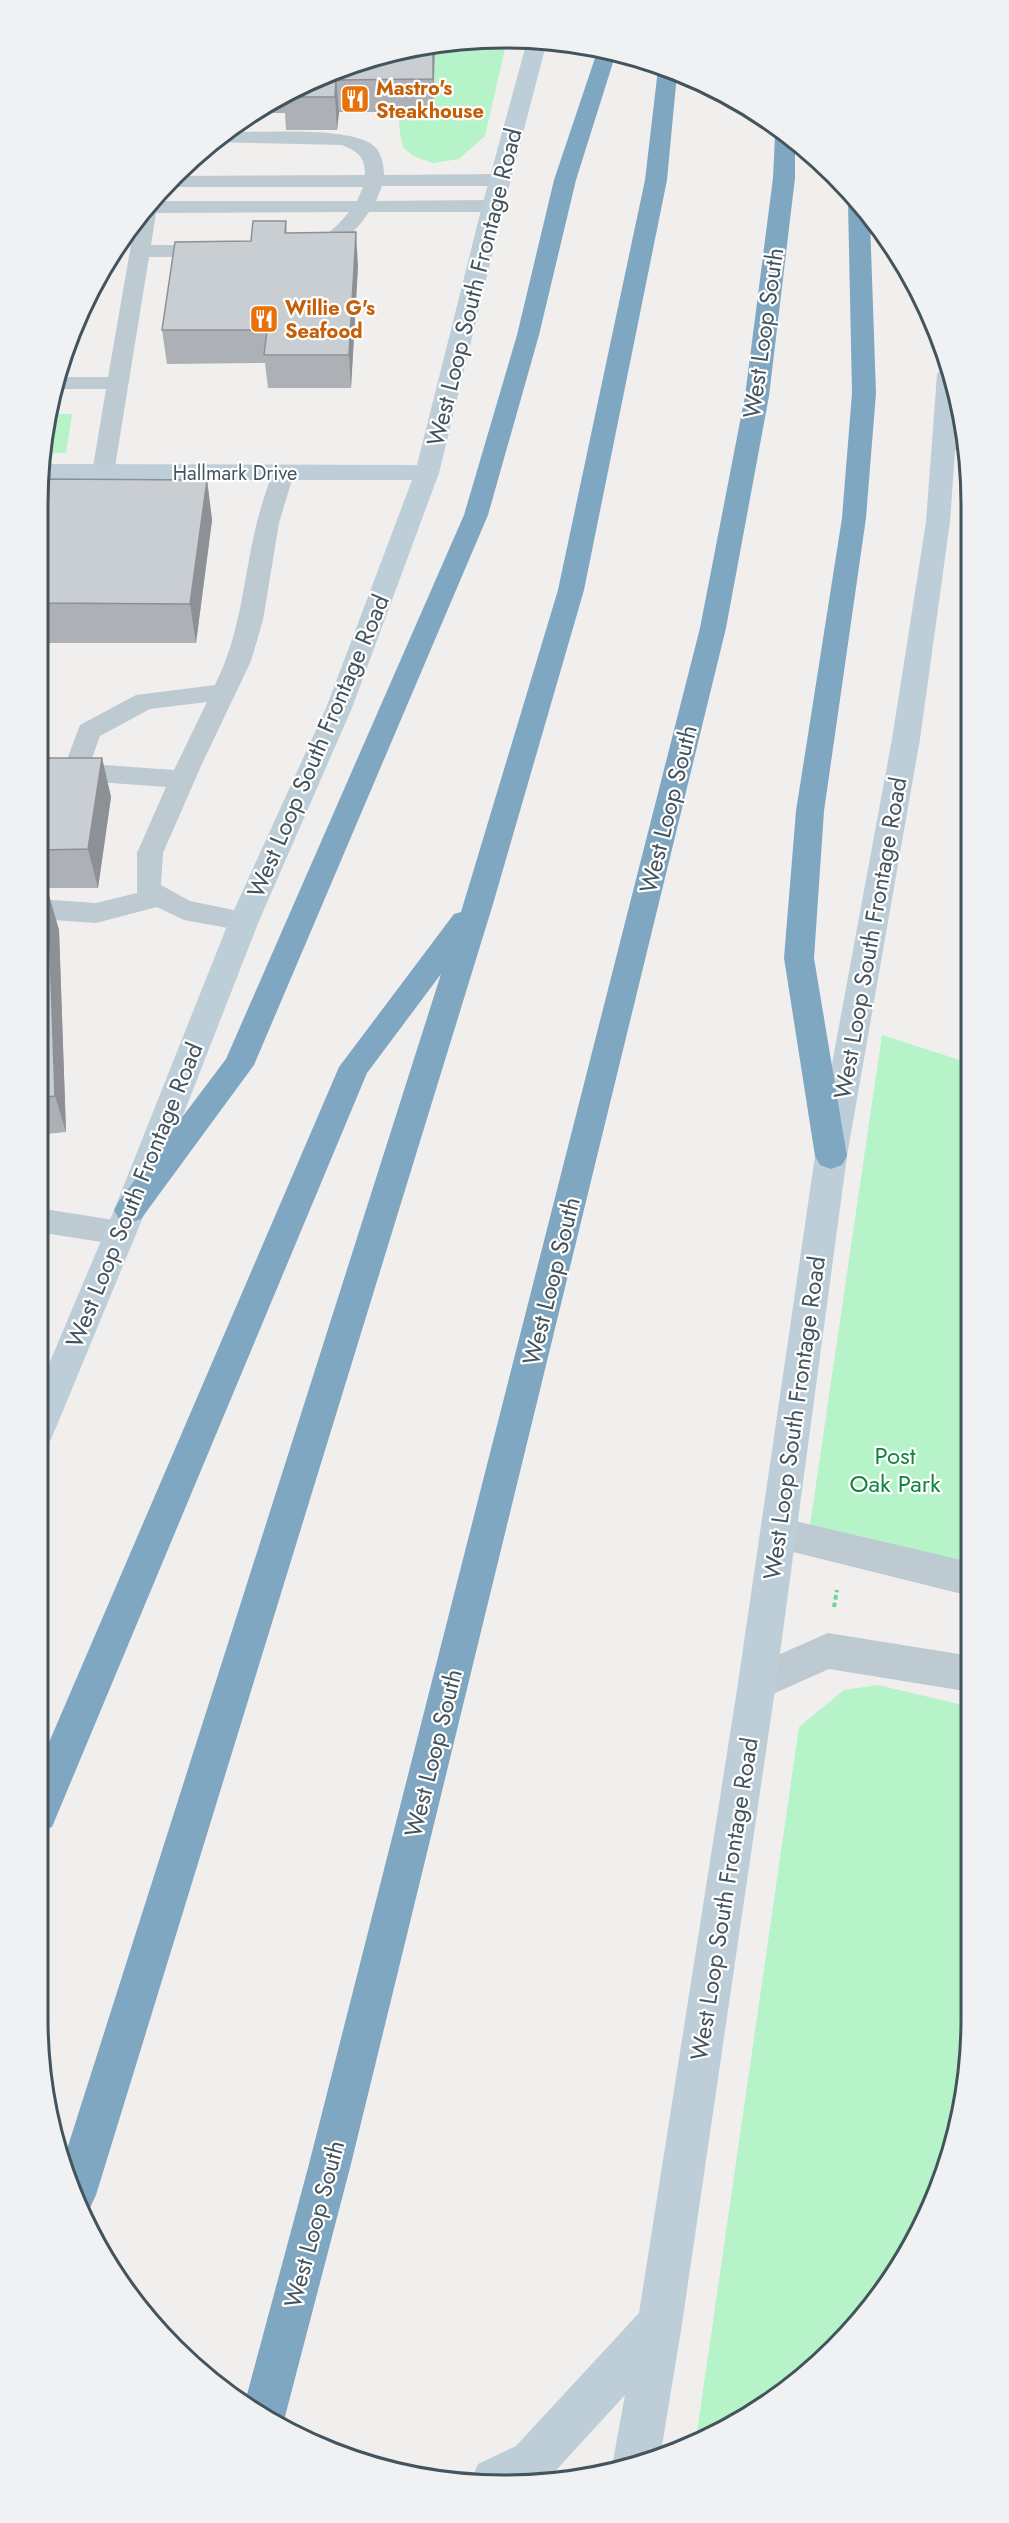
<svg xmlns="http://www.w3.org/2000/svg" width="1009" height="2523" font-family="Jost,sans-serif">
<rect width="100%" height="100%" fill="#f1eeee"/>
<!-- green -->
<g fill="#b7f3c8">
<polygon points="474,39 507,40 485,136 459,159 433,163 413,156 403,147 400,134 399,120 433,112 435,48 429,46"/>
<polygon points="52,414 72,414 66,453 46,453"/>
<polygon points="882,1035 969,1063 970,1565 810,1525"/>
<polygon points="878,1685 971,1707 971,2018 947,2168 875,2303 813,2369 738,2423 696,2439 799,1727 844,1690"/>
</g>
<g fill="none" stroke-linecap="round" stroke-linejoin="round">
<!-- path -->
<polyline stroke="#6cd596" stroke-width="4" stroke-dasharray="4.5 3" stroke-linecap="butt" points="834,1607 837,1590"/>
<!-- lane -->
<g fill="#bdcad2" fill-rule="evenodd">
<path d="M223,132c36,1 118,-6 147,11 11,6 14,21 14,32l117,-1 7,2 3,4 -3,4 -7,2h-119l-6,15 117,-1 7,2 3,4 -3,4 -7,2h-124c-14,21 -41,49 -69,42l-3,-4c5,-7 15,-6 22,-11 12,-7 21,-16 30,-27l-193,1 -5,32h63l7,2 3,4 -3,4 -7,2h-65l-35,216 -3,5 -8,2 -8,-2 -3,-5 14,-84h-49l2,-12h49l27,-155 17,-24 4,3h201l6,-14h-199l11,-11 190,-1c0,-19 -7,-23 -23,-30l-131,-3z"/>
<polygon points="944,435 966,438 967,452 936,447 933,442 936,437"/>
<path d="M283,466l8,2 3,5 -15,50 -16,97 -12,41 -50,105 -38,87 -2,32 29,16 63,13 4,7 -4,7 -9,3 -60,-11 -27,-13 -61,16 -58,-4v-20l58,4 41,-10v-40l29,-66 -82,-6 -9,22 -9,3 -9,-3 -4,-6 27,-72 56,-30 79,-10c27,-54 28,-107 42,-163 4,-16 10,-33 15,-49l3,-5zM207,702l-33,68 -84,-6 10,-28 50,-27z"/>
<polygon points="38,1208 120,1221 131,1224 135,1233 131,1242 120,1245 38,1232"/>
</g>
<!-- street -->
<g fill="#bdcad2" fill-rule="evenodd">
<polygon points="778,1517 970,1562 970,1596 765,1545 760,1533 765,1521"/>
<polygon points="828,1633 971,1656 971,1692 829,1669 757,1701 744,1696 738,1683 744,1670"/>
</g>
<!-- secondary -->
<g fill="#beced9" fill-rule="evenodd">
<polygon points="527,41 547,41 504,206 439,473 352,708 259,921 146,1210 55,1430 50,1441 38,1445 38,1390 114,1210 229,921 326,708 412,480 43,480 44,464 417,465 482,206"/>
<polygon points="947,367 958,409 950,522 920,739 847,1156 776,1683 682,2324 661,2452 616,2469 613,2461 625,2395 549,2478 471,2481 478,2464 516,2446 639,2313 738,1683 815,1156 892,739 926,522 937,374 941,369"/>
</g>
<!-- highway -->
<g fill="#80a7c2" fill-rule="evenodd">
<polygon points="598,49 616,53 576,180 539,335 488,515 254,1065 141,1219 130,1223 119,1219 114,1210 119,1201 226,1059 464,515 517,335 554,180"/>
<polygon points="661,65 677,74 667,180 584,590 493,904 96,2195 89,2210 82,2213 62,2165 441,974 367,1073 52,1827 38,1832 38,1768 339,1067 454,914 461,912 558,590 645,180 658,69"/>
<polygon points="780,130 795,144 795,178 769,396 726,628 351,2164 282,2428 271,2423 245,2402 309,2164 700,628 745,396 773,178 775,135"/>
<polygon points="855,196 870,220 876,393 866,518 824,811 814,958 847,1156 842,1165 831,1169 820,1165 815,1156 784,958 796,811 842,518 852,393 848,202"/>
</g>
</g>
<!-- wall -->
<g fill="#adb1b5">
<polygon points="434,45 433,112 339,112 337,130 286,130 285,113 254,113 298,86 383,54"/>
<polygon points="286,221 287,233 358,266 351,388 268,388 265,363 167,364 162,330 251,241"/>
<polygon points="207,480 212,520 196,643 38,643 38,504"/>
<polygon points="38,758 102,758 111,797 98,888 38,888"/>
<polygon points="48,892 59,930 66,1132 38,1135 38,894"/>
</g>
<!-- shaded-wall -->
<g fill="#8d9094">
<polygon points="433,45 434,45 435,48 433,112"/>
<polygon points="336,80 339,112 337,130 335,97"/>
<polygon points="356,232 358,266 351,388 349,355"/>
<polygon points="207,480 212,520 196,643 190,604"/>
<polygon points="102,758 111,797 98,888 88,849"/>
<polygon points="48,892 59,930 66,1132 55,1096"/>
</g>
<!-- building -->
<g fill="#c9ced3" stroke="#8d9094" stroke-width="1.5">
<polygon points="433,45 433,79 336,80 335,97 283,97 284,95 298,86 383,54"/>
<polygon points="253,221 286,221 285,233 356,232 349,355 264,355 267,330 162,330 175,242 251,241"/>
<polygon points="42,479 207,480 190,604 38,603 38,504"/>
<polygon points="38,758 102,758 88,849 38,850"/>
<polygon points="48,892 55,1096 38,1098 38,894"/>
</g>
<!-- icons -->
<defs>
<g id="restaurant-square" transform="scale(1.5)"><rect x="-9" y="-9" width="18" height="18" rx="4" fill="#e8710a" stroke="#fff"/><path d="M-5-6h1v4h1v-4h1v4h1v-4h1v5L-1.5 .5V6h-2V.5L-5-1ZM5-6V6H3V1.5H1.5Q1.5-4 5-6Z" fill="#fff"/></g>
</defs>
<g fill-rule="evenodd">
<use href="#restaurant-square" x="355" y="99"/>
<use href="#restaurant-square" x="264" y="319"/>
</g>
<g text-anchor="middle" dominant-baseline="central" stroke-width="4.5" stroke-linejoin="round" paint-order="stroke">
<!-- far-food labels -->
<g font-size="20" font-weight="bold" fill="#c56008" stroke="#fff" text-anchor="start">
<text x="376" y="88">Mastro's<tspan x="376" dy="23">Steakhouse</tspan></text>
<text x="285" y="308">Willie G's<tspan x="285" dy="23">Seafood</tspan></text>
</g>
<!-- far-street labels -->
<g font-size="20" fill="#44545d" stroke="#fff">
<text x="235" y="473">Hallmark Drive</text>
</g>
<!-- street labels -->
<g font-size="24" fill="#44545d" stroke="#fff">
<text transform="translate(474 287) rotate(-76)">West Loop South Frontage Road</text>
<text transform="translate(763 333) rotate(-82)">West Loop South</text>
<text transform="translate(318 746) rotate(-67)">West Loop South Frontage Road</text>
<text transform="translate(668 809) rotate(-76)">West Loop South</text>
<text transform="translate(870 938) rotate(-80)">West Loop South Frontage Road</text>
<text transform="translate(134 1195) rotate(-68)">West Loop South Frontage Road</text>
<text transform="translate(551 1281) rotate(-76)">West Loop South</text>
<text transform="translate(794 1418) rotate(-82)">West Loop South Frontage Road</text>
<text transform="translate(433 1753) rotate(-76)">West Loop South</text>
<text transform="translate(724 1899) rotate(-81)">West Loop South Frontage Road</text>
<text transform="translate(314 2224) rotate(-75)">West Loop South</text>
</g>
<!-- park labels -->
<g font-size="24" fill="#0d863e" stroke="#fff">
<text x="895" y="1455">Post<tspan x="895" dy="28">Oak Park</tspan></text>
</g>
</g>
<!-- crop -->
<path d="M0 0H1009V2523H0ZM504 48H505A456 456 0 0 1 961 504V2019A456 456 0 0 1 505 2475H504A456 456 0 0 1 48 2019V504A456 456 0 0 1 504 48Z" fill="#f0f1f2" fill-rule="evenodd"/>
<path fill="none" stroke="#44545d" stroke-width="3" d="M504 48H505A456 456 0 0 1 961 504V2019A456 456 0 0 1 505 2475H504A456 456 0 0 1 48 2019V504A456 456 0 0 1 504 48Z"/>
</svg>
